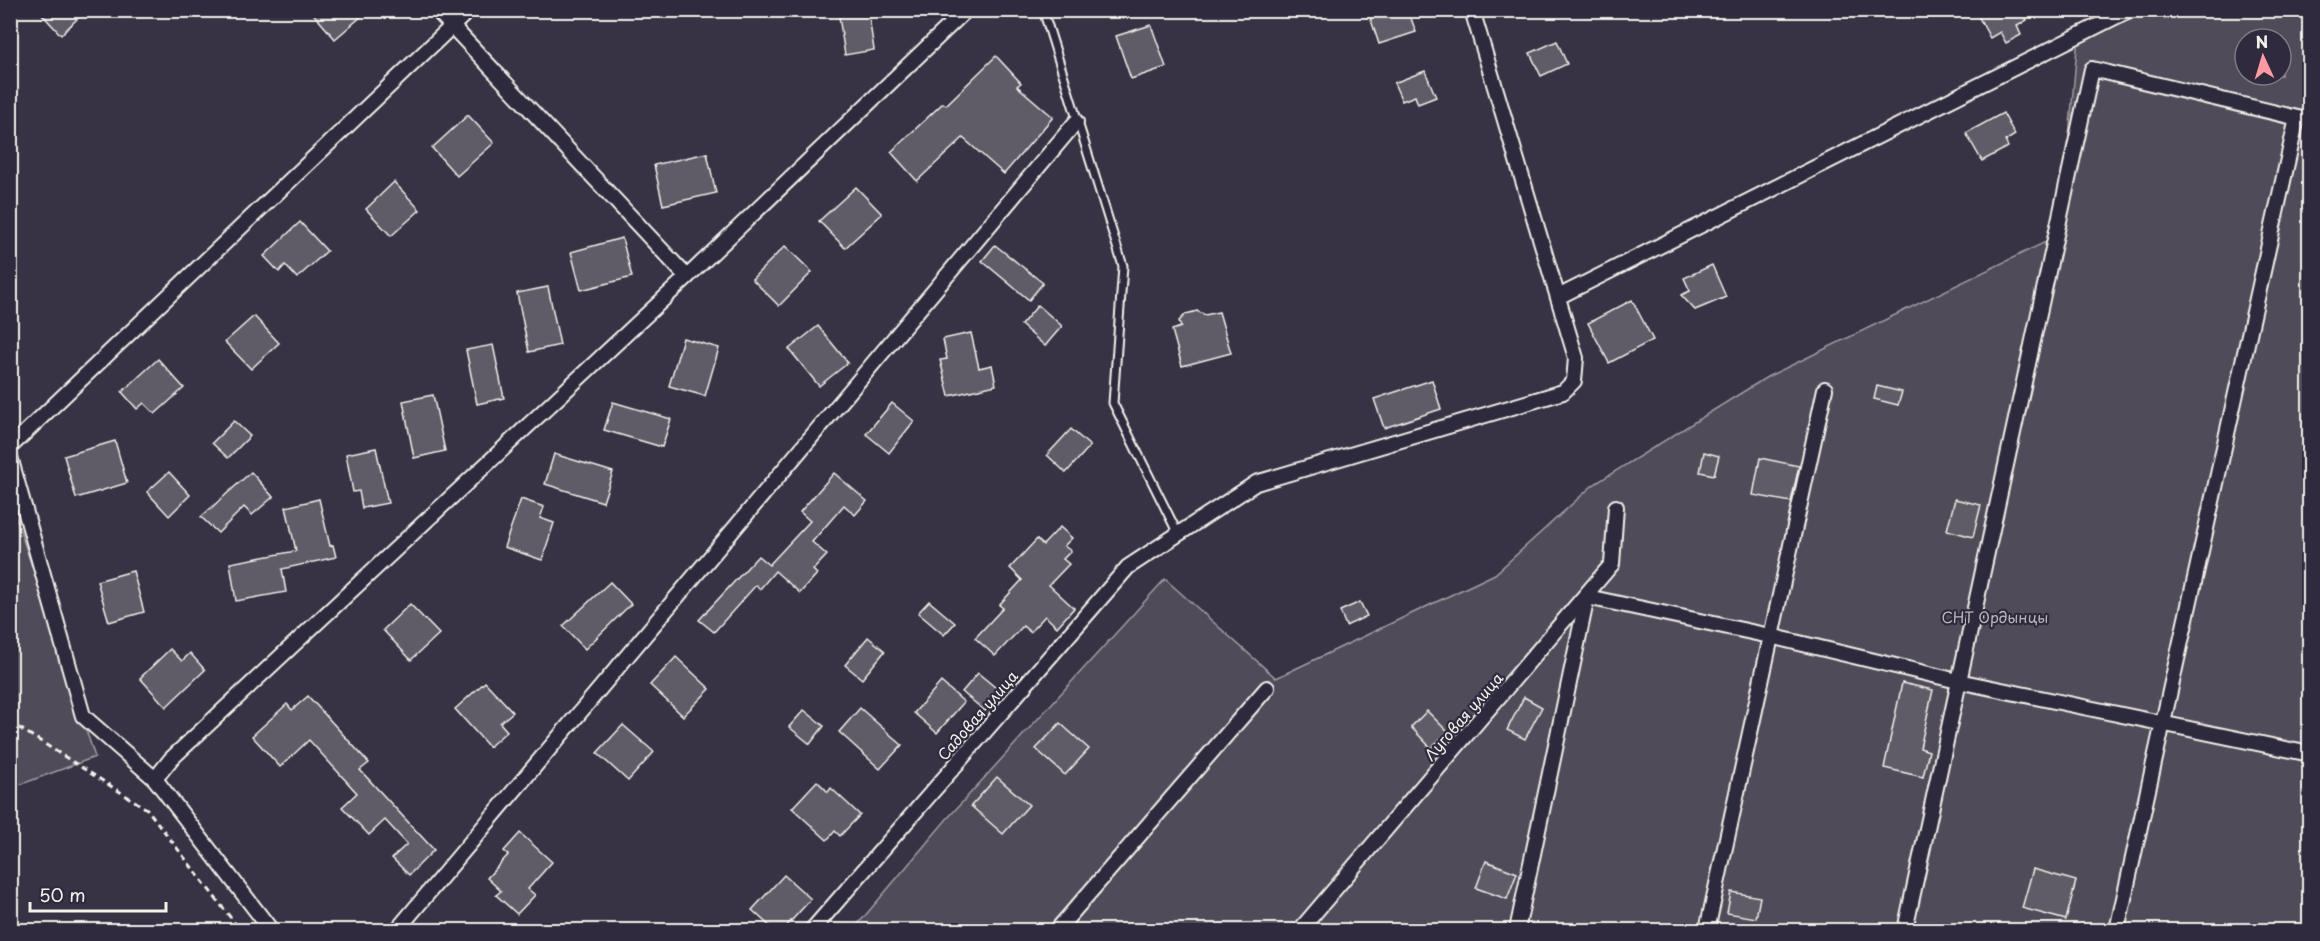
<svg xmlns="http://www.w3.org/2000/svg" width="2320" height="941" font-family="'Playpen Sans',sans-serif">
<rect width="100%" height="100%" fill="#373244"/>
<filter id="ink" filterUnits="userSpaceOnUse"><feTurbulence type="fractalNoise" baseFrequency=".0167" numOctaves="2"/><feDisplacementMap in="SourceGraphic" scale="12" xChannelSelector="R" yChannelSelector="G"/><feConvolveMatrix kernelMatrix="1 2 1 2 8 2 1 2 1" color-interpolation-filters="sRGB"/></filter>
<g filter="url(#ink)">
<!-- green -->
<g fill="#504b59" stroke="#a29ea0" stroke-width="1.5" fill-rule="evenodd">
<path d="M2131,11h178v919h-1456l93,-110 219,-241 111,99 219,-104 98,-89 174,-108 293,-142 18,-198zM2245,39h36v36h-36z"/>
<polygon points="10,500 95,757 11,788 10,788"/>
</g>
<!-- building -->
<g fill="#5f5c67" stroke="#f4f1e8" stroke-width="1.5">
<polygon points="38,10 86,10 61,35"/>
<polygon points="310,10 369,10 335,39"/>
<polygon points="838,10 868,10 874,50 845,55"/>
<polygon points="1388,10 1408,10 1416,32 1379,44 1370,17"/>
<polygon points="1975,10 2022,10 2027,20 2017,26 2021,35 2006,43 2000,32 1990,38"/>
<polygon points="1151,25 1166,67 1131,79 1116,36"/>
<polygon points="1557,41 1567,64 1541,76 1530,53"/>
<polygon points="996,56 1021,83 1017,86 1053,117 1004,174 963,138 917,181 891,152 943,103 946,105"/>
<polygon points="1425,71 1436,97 1418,104 1415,96 1402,101 1394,83"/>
<polygon points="2003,113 2015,135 2005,141 2008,147 1982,161 1966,133"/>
<polygon points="468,115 494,143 457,176 432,148"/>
<polygon points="707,153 716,193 663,205 654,165"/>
<polygon points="394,182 420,210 391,236 366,209"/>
<polygon points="856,187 882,214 845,248 819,221"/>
<polygon points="300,222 327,251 297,278 285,265 279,272 264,256"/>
<polygon points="622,238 632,277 581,290 571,252"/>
<polygon points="995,245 1043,283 1029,300 982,261"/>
<polygon points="785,246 812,272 779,306 752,279"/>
<polygon points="1712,265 1726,297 1695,310 1681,295 1690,291 1684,278"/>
<polygon points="548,287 560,345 529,352 517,293"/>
<polygon points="1632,300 1653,340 1609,363 1588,323"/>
<polygon points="1038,305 1062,326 1045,346 1021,325"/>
<polygon points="1197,311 1205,315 1219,312 1231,353 1182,366 1172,330 1181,327 1179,321 1186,314"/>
<polygon points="254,316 279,343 251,369 225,342"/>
<polygon points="818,326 848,363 819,386 789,349"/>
<polygon points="971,333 979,368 992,365 996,385 949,396 940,360 947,359 943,339"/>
<polygon points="683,338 719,348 705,396 669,386"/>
<polygon points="493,345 504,398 477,404 466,350"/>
<polygon points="158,359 184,388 155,414 144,403 137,409 122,392"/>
<polygon points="1432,380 1441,409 1384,428 1374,399"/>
<polygon points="1877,386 1902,392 1898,405 1874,399"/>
<polygon points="433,395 445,451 414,458 403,401"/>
<polygon points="613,402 671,419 662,447 604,430"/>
<polygon points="892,403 914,421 889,453 866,434"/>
<polygon points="234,421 250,436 228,458 212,443"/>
<polygon points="1071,429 1090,446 1066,473 1047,455"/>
<polygon points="115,441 127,483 76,498 64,456"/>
<polygon points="376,448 388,503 362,508 359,491 353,492 346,454"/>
<polygon points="1704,452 1719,456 1714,475 1700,472"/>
<polygon points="554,454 613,472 603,502 545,484"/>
<polygon points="1760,458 1799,466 1791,502 1753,495"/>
<polygon points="169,472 190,495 169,516 147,492"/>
<polygon points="251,472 273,497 252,515 244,507 218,533 201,517"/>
<polygon points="834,473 867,501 855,515 844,505 812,542 827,555 813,570 817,574 800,593 775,571 760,589 756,585 714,632 699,620 758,556 769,565 810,521 800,512"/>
<polygon points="319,499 330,546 333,545 336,557 282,569 286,592 236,601 230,563 296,551 286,507"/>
<polygon points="521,499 544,507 540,518 554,523 542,560 504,547"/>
<polygon points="1955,499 1981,505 1973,537 1947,530"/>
<polygon points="1060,527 1072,538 1064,546 1071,551 1063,559 1069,564 1049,585 1074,608 1057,627 1045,616 1030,632 1023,626 995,656 975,638 1003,608 999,605 1022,580 1010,568 1037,539 1043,545"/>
<polygon points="133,571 144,612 109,622 97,581"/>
<polygon points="610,582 631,604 585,649 563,626"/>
<polygon points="929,601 955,623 944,635 918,613"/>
<polygon points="1360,602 1367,616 1346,626 1340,611"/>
<polygon points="410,604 439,634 411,660 383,630"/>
<polygon points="868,637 885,651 862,679 845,665"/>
<polygon points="170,649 182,661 190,653 205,670 166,707 140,678"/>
<polygon points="676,657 710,689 683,716 650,685"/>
<polygon points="978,673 1001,692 985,711 962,692"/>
<polygon points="485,682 513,712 500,723 507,731 489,747 455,709"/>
<polygon points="941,682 964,702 937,733 914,713"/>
<polygon points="1902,683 1933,690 1920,748 1929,751 1923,777 1884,768"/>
<polygon points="308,696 369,763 360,770 434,850 409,875 392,858 407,844 385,820 369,835 342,807 357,793 309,740 280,767 252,736 287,704 292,710"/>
<polygon points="1524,697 1542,707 1525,739 1507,730"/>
<polygon points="860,708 902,745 880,769 839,732"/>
<polygon points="804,710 824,726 810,744 789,727"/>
<polygon points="1427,711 1448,732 1431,748 1411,727"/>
<polygon points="1060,723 1089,749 1065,775 1036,749"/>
<polygon points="623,725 654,752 628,781 597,753"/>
<polygon points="997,777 1029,805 1003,834 971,806"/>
<polygon points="817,781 828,792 831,788 860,815 840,836 835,831 827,840 792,808"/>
<polygon points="520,833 552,862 528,889 535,895 517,914 496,895 501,891 487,878 508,855 504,851"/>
<polygon points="1486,861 1517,873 1507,899 1476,888"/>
<polygon points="2033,869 2076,881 2066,920 2022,908"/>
<polygon points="784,875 811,899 783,930 774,930 752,910"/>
<polygon points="1731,892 1760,897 1756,918 1727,913"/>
</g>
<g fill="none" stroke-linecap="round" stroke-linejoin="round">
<!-- service casing -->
<g stroke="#f4f1e8" stroke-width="11">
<polyline id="service" points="1043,10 1123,266 1113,403 1177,532"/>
</g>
<!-- minor casing -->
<g stroke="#f4f1e8" stroke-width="18">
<g id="minor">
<polyline points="437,10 687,277"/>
<polyline points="1558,297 2129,10"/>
<polyline points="10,447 469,10"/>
<polyline points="10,457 83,716 155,779 271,930"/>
<polyline points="155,779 171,759 687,277 966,10"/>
<polyline points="397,930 1076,122"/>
<polyline points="812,930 1128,567 1256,483 1563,392 1574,381 1576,358 1472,10"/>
<polyline points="1057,930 1267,688"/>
<polyline points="1300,930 1612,564 1616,507"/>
<polyline points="1517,930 1587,597 1770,636 1958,681 2310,754"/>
<polyline points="1707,930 1825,389"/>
<polyline points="1905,930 2092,69 2310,121"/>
<polyline points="2117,930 2297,118"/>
</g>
</g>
<!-- path -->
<polyline stroke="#f4f1e8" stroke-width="3" stroke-dasharray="6 4.5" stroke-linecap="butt" points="10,722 147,809 240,930"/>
<!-- service -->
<use href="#service" stroke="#2f2a3d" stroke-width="7"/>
<!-- minor -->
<use href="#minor" stroke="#2f2a3d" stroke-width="14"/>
</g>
</g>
<g text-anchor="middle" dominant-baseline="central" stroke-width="4.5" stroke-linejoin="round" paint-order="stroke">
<!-- park labels -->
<g font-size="15" fill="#bbb7b6" stroke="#2f2a3d">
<text x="1995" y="616">СНТ Ордынцы</text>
</g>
<!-- street labels -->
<g font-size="15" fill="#f4f1e8" stroke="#2f2a3d">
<text transform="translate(977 715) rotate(-49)">Садовая улица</text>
<text transform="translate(1463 716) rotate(-49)">Луговая улица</text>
</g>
</g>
<!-- margin -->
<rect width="2320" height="941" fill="none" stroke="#2f2a3d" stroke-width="36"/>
<rect x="18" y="18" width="2284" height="905" fill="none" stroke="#f4f1e8" stroke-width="2" filter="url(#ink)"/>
<!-- north arrow -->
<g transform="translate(2263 57) rotate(356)"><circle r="28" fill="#2f2a3d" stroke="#7e7a81" stroke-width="1.5"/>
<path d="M0-4.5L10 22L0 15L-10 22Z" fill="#ff9aa2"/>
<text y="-9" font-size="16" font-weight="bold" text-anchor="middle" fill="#f4f1e8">N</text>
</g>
<!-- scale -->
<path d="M30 902v9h136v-9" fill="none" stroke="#f4f1e8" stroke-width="3"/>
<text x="39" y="902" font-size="18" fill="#f4f1e8" stroke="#2f2a3d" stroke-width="4.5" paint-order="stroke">50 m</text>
</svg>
